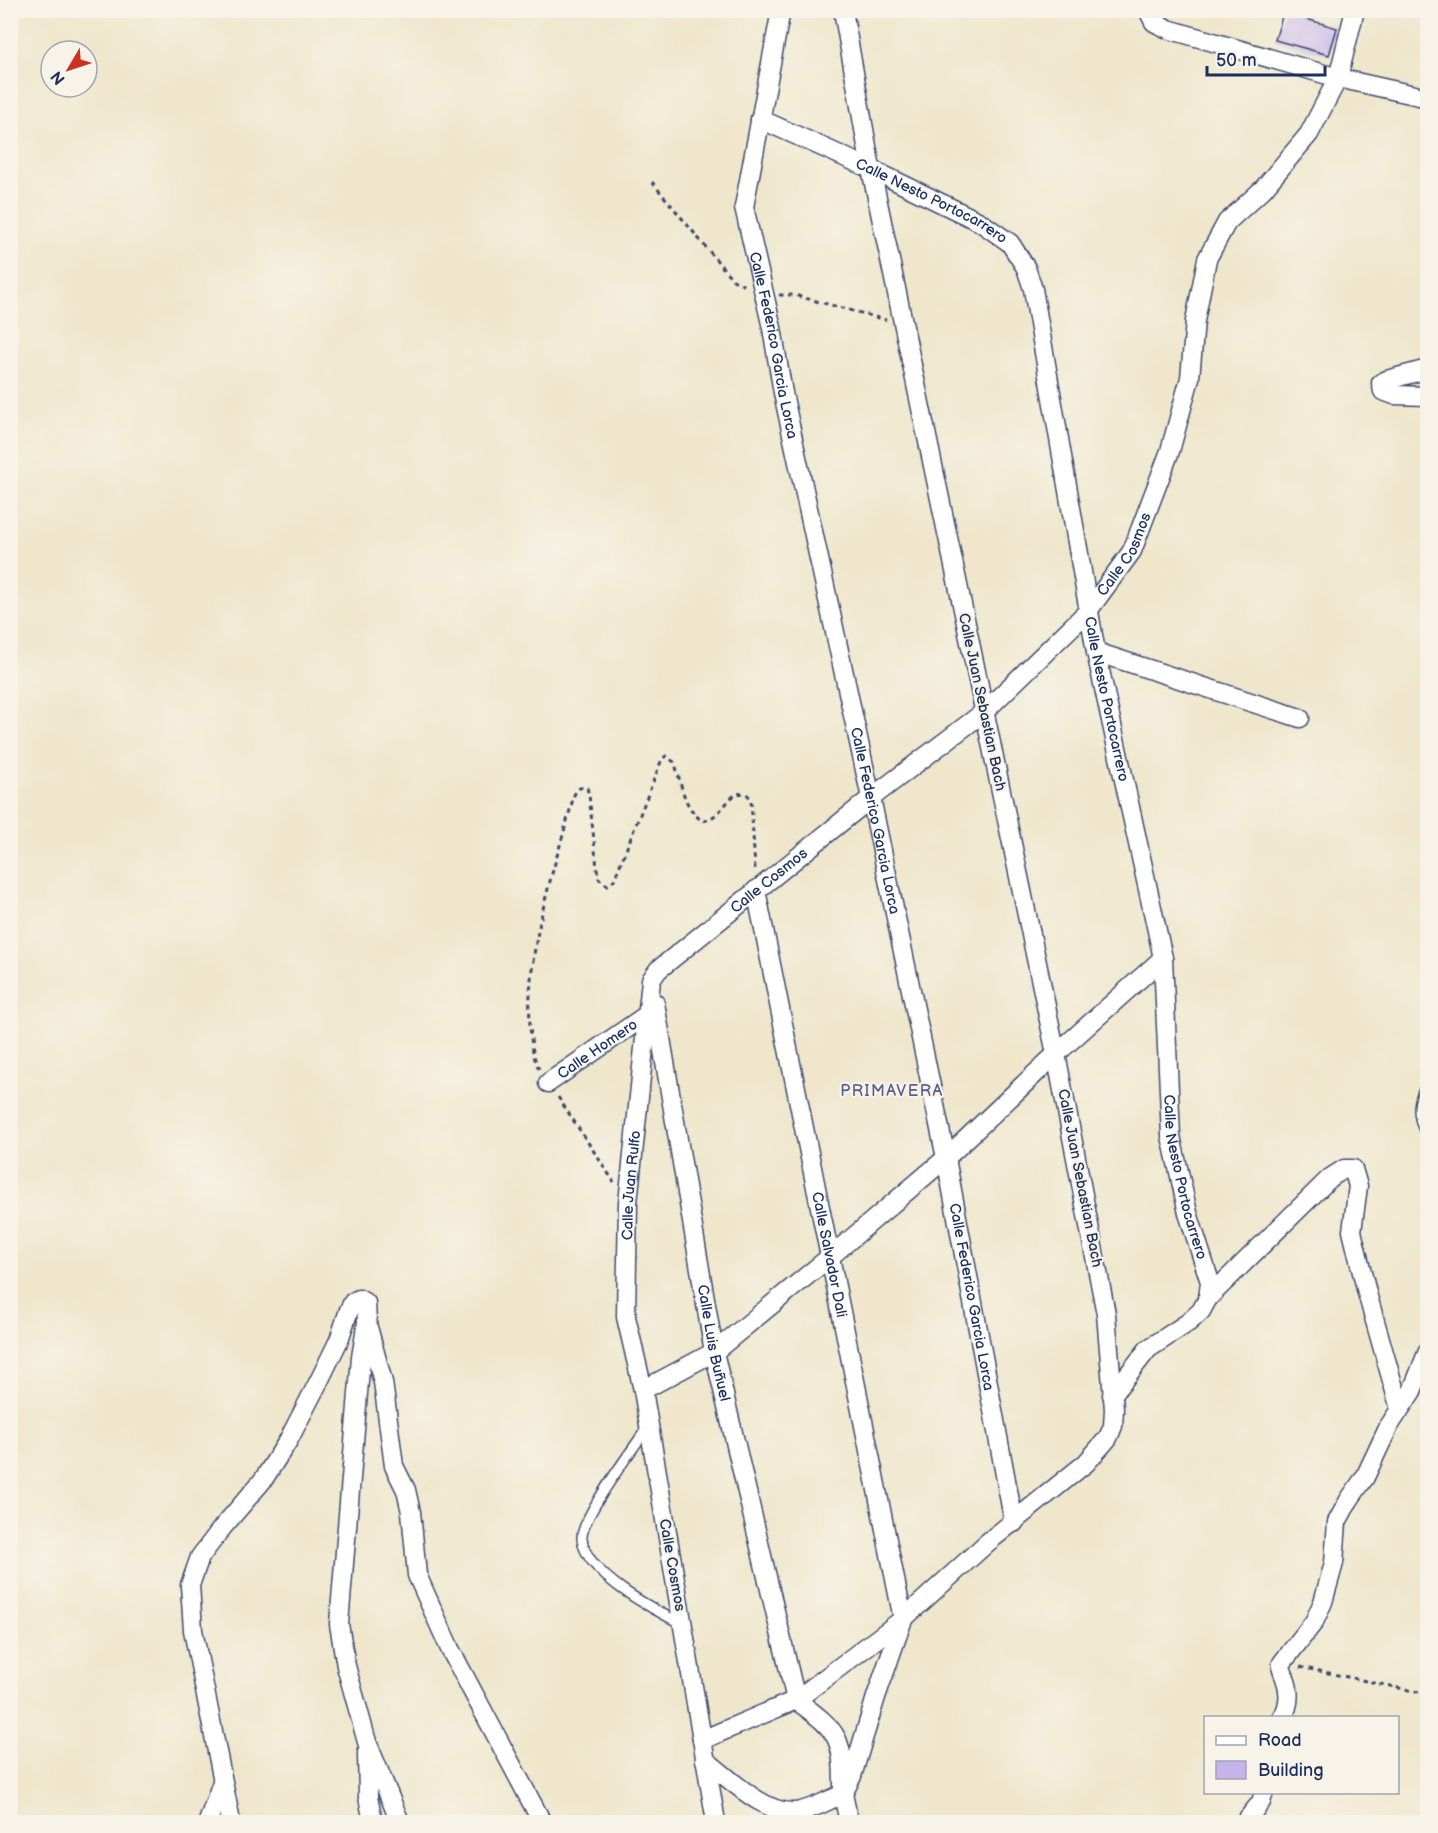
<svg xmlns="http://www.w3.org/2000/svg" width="1438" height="1833" font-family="'Balsamiq Sans',sans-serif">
<rect width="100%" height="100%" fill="#f7f3e8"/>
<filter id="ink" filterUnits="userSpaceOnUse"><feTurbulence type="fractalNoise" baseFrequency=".0167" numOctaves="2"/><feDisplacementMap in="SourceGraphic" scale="12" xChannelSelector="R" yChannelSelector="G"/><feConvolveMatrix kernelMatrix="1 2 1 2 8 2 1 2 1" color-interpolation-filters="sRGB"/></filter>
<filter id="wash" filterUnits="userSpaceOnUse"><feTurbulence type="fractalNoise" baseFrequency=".008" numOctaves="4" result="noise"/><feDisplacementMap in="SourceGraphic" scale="24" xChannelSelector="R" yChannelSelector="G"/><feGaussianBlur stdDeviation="1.35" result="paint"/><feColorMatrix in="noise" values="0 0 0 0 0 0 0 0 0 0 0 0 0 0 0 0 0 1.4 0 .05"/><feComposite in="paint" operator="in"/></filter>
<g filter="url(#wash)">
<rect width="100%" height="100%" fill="#efe6cb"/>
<g id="blocks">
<!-- building -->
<polygon fill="#c5b3e9" points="1284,10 1309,10 1306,19 1337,28 1329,55 1275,40"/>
</g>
</g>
<g filter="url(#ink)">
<use href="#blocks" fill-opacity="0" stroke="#3b4a6e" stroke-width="1.5"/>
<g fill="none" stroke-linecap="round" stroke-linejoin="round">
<!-- service casing -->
<g stroke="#3b4a6e" stroke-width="12">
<path id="service" d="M647,1428c-13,20 -67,90 -65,111 4,36 71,70 100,85"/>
</g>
<!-- minor casing -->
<g stroke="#3b4a6e" stroke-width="21">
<g id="minor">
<path id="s1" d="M781,10l-37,197 28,121 11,65 88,405 75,360 68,365"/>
<polyline points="1148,10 1154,22 1168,29 1338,78 1428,98"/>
<path id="s2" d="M760,119l111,50 109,53 30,21 16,25 7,21 63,363 67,306 8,178 17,77 22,69 -2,16 -7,13 -12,11 -41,27 -36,46"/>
<polyline points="1428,369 1387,380 1381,383 1383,391 1394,395 1428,396"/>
<polyline points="1096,652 1300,718"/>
<path id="s3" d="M756,890l147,729 -27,78 -24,79 -9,18 6,28"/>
<path id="s4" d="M655,1003l59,349 82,348c45,33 47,38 47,94 -15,6 -33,17 -49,18 -30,2 -66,-35 -89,-52"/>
<path id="s5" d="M548,1083l100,-69"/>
<path d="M1428,1091c-6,13 -6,23 0,37"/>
<polyline points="1208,1298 1330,1178 1344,1169 1353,1169 1358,1186 1352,1231 1367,1293 1400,1409"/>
<polyline points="368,1327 383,1382 394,1466 406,1490 411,1512 417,1575 450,1649 542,1822"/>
<polyline points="643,1390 714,1352 831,1256 946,1158 1056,1054 1163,958"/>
<path d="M1282,1718c8,-13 8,-27 3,-40 -2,-7 -5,-8 -3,-15l32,-41 9,-20 11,-39 3,-41 12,-22 16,-23 24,-51 23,-35 16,-40"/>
<polyline points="702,1740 796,1700 903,1619 988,1542 1086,1463 1108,1438 1113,1426 1114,1409 1106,1314 1056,1054 871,169 843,10"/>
<polyline points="367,1753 368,1797 373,1822"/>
<polyline points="208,1822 222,1782"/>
<polyline points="231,1822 193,1630 190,1585 200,1557 222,1528 263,1480 288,1441 320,1379 339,1340 349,1310 353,1302 359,1299 366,1303 367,1322 361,1357 339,1624 346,1666 367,1742 400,1822"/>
<path id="s6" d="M716,1822l-73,-432 -17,-73 2,-114 23,-223 7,-10 213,-172 113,-86 104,-101 44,-60 38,-100 20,-73 5,-57 12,-62 20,-37 36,-33 46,-55 29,-56 17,-68"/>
<polyline points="1245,1822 1261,1802 1264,1792"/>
</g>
</g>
<!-- path -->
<g stroke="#3b4a6e" stroke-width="3" stroke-dasharray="4.5 4.5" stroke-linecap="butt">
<polyline points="652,182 733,280 745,286"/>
<polyline points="779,295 794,295 886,320"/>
<path d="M539,1069c-7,-13 -8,-30 -9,-44 -4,-79 24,-154 44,-230 3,-6 5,-9 13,-7l2,7 9,82 4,5 6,3 6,-5 48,-121 4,-3 8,6c9,23 7,42 28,59 16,-2 22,-18 34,-27l10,-1 5,6 4,71"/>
<polyline points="558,1097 614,1182"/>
<polyline points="1300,1667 1428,1694"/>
</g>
<!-- service -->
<use href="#service" stroke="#fff" stroke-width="9"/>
<!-- minor -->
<use href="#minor" stroke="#fff" stroke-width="18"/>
</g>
</g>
<g text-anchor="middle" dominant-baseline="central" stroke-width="4.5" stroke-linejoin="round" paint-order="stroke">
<!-- street labels -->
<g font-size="15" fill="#1b2f5e" stroke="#f7f3e8">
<text stroke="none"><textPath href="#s2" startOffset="190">Calle Nesto Portocarrero</textPath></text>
<text stroke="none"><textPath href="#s1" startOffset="342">Calle Federico Garcia Lorca</textPath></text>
<text stroke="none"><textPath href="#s6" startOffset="1492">Calle Cosmos</textPath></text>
<text stroke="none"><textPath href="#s2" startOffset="748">Calle Nesto Portocarrero</textPath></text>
<text transform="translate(982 702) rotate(78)">Calle Juan Sebastian Bach</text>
<text stroke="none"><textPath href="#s1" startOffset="828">Calle Federico Garcia Lorca</textPath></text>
<text stroke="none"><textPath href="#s6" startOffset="1006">Calle Cosmos</textPath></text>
<text stroke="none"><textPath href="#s5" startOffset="60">Calle Homero</textPath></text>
<text stroke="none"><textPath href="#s2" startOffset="1234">Calle Nesto Portocarrero</textPath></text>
<text transform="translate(1080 1178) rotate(79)">Calle Juan Sebastian Bach</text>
<text stroke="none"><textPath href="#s6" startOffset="645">Calle Juan Rulfo</textPath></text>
<text stroke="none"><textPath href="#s3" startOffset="372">Calle Salvador Dali</textPath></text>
<text stroke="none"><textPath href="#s1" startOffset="1314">Calle Federico Garcia Lorca</textPath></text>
<text stroke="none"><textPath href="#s4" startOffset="345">Calle Luis Buñuel</textPath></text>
<text transform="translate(672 1565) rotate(80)">Calle Cosmos</text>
</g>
<!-- neighbourhood labels -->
<g font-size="16" letter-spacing="1.5" fill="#565d8f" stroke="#f7f3e8">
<text x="892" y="1091">PRIMAVERA</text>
</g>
</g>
<!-- margin -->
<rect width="1438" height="1833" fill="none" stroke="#f7f3e8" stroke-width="36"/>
<!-- legend -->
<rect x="1204" y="1716" width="195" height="78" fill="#f7f3e8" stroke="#9fa5b1" stroke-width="1.5"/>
<rect x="1216" y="1736" width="30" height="9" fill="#ffffff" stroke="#9fa5b1" stroke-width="1.5"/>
<text x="1258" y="1746" font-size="18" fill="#1b2f5e">Road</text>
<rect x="1216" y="1761" width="30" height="18" fill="#c5b3e9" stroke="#9fa5b1" stroke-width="1.5"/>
<text x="1258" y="1776" font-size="18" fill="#1b2f5e">Building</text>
<!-- north arrow -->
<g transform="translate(69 69) rotate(231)"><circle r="28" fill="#f7f3e8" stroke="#9fa5b1" stroke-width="1.5"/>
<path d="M0-4.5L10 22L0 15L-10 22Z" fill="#c8321e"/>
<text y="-9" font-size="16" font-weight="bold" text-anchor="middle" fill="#1b2f5e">N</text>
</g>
<!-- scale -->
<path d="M1207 66v9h118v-9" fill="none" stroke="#1b2f5e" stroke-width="3"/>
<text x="1216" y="66" font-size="18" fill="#1b2f5e" stroke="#f7f3e8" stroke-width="4.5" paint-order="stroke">50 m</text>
</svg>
